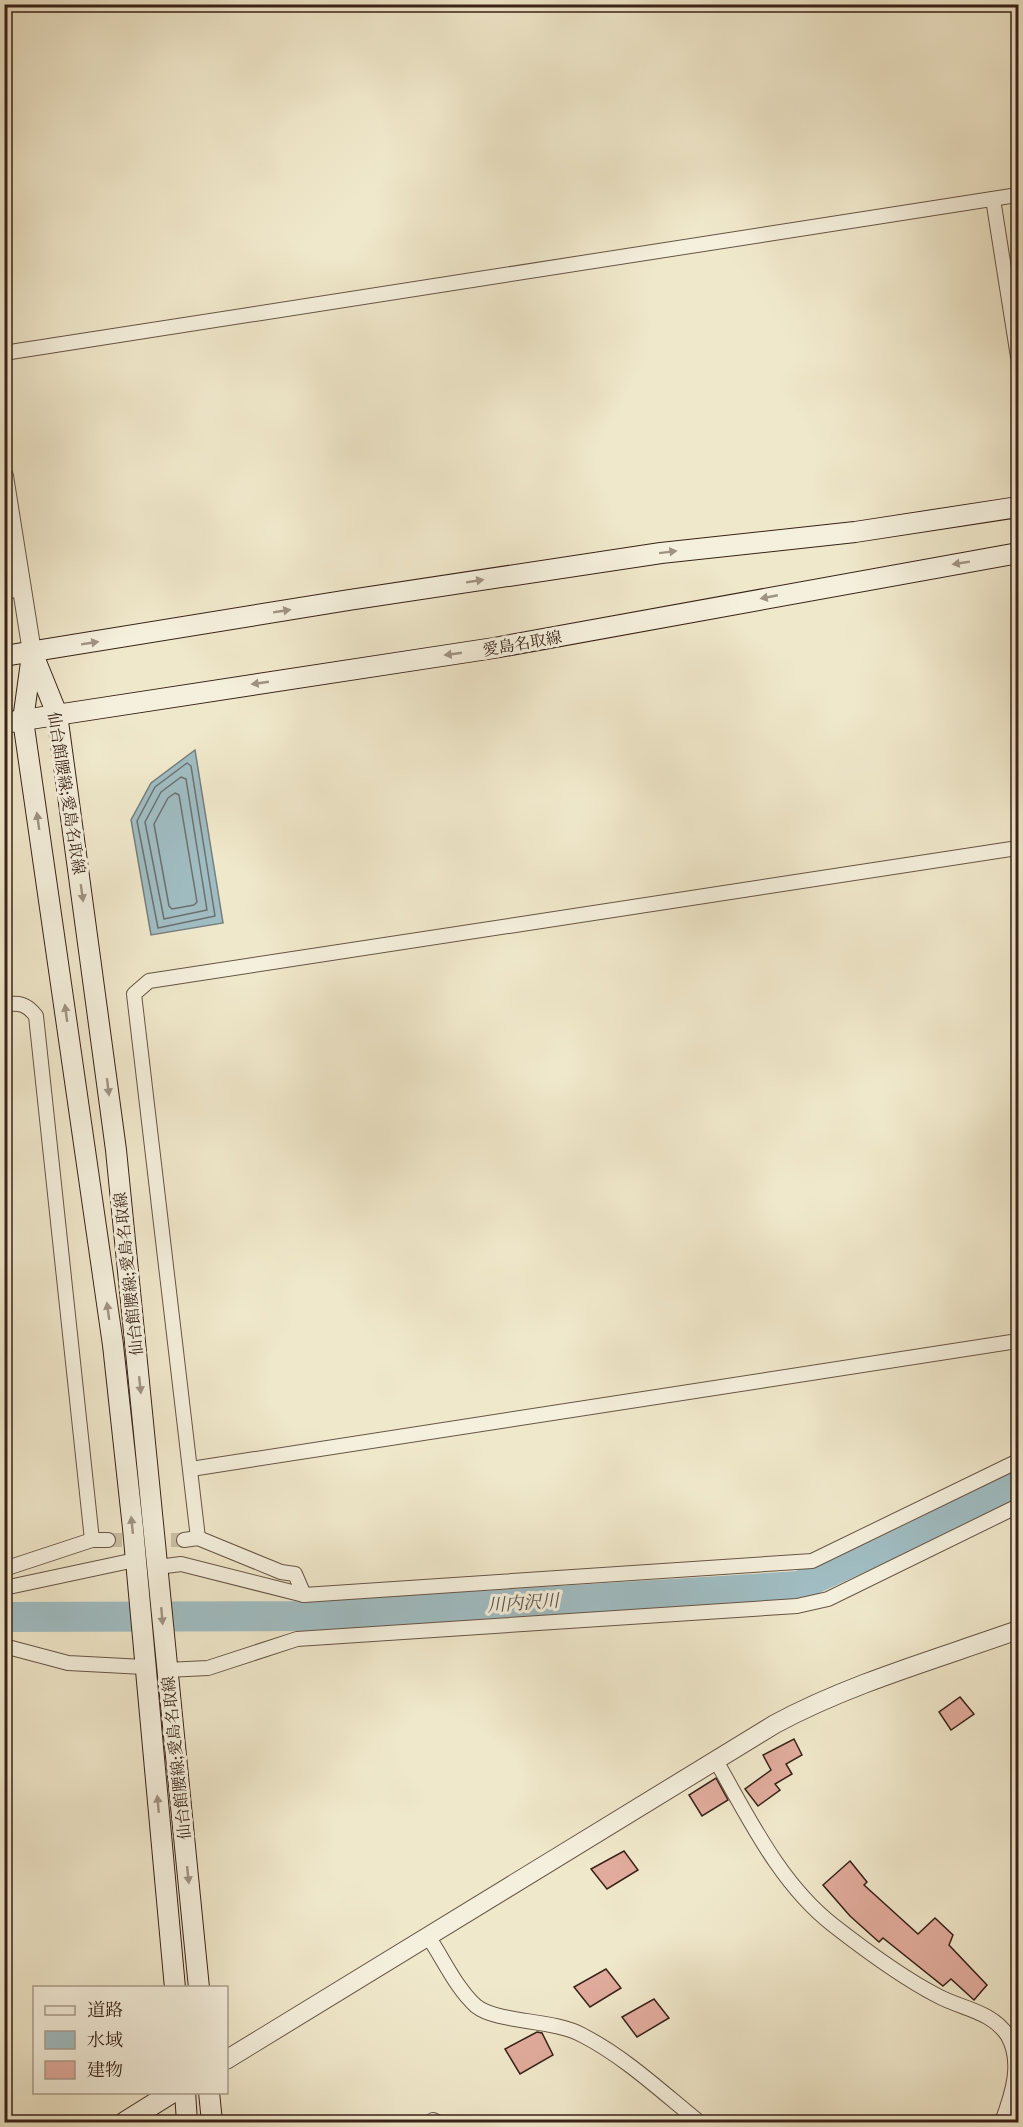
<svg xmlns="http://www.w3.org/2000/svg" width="1023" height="2127" font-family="'Libre Caslon Text','Noto Serif JP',serif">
<rect width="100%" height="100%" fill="#f0e8cb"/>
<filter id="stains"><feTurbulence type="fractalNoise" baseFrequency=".00333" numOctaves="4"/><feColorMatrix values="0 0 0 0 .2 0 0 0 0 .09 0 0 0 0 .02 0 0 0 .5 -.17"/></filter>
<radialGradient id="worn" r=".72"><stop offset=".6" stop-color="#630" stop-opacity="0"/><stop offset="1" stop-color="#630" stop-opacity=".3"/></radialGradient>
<!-- water -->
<polygon fill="#a0bdc3" stroke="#767f7f" stroke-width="1.5" points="195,750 223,923 151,935 131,820 151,783"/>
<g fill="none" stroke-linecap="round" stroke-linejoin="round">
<!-- shore -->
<g stroke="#6c706e" stroke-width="1.5">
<polygon points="187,763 191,766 215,916 158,928 137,821 155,787"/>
<polygon points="181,777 186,779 207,910 164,919 145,822 161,792"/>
<polygon points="175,793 179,795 197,902 194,905 172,909 169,906 154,824 168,798"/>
</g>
<!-- river -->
<polyline stroke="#a0bdc3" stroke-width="30" points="4,1617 317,1616 799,1586 1018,1485"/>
</g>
<!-- building -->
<g fill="#e1ac9d" stroke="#382218" stroke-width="1.5">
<polygon points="960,1697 974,1714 951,1730 939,1712"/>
<polygon points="794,1739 802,1755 786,1764 792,1774 775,1784 780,1790 758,1806 745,1789 771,1770 763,1755"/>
<polygon points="716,1778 728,1800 702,1816 689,1795"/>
<polygon points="624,1851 638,1870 607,1889 591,1869"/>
<polygon points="850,1861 867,1882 864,1885 918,1934 935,1918 953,1935 949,1945 987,1985 974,2000 951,1979 943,1986 883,1938 879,1942 850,1916 823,1885"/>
<polygon points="606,1969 621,1988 590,2007 574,1987"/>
<polygon points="654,1999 669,2018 637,2037 622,2017"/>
<polygon points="537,2032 542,2033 553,2055 520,2074 505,2049"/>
</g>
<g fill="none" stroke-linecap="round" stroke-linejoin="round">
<!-- minor-tunnel -->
<polyline stroke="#cbc0a7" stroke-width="14" stroke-dasharray="14 7" stroke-linecap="butt" points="108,1540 184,1540"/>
<!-- minor casing -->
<g stroke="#665445" stroke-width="16">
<g id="minor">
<polyline points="993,199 1018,357"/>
<polyline points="4,353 1018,195"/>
<polyline points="4,593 20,588"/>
<path d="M4,1005c15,-3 23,-1 32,11l56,524"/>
<polyline points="191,1469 1018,1341"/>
<polyline points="198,1538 134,994 149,981 1018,848"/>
<polyline points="184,1540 198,1538 281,1572 295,1574 304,1595"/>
<polyline points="158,1567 181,1564 304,1595 812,1561 1018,1461"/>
<polyline points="4,1569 92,1540 108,1540"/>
<polyline points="4,1588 135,1560"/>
<polyline points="4,1646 68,1663 144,1667"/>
<polyline points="166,1670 208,1668 297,1639 797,1606 828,1599 1018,1506"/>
<path d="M715,1759c33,57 64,124 118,166 32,25 68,52 105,71 24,13 54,15 70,40 15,27 4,59 -6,86"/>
<path d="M429,1938c15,22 27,50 47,68 21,17 77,13 106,29 43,22 80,57 117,87"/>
<polyline points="433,2120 437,2122"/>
</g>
</g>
<!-- tertiary casing -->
<g stroke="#665445" stroke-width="20">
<g id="tertiary">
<polyline points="4,476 32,652"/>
<path d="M226,2060l549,-336c76,-41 162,-65 243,-94"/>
</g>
</g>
<!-- secondary casing -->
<g stroke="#382218" stroke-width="22">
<g id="secondary">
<polyline points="32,652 57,714 116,1150 199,1988"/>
<polyline points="32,655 23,720 113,1345 133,1528 175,1988"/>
<polyline points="4,656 349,600 661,553 855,532 1018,507"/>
<polyline points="4,723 494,648 1018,553"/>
<polyline points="185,2092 187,2122"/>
<polyline points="209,2092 212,2122"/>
<polyline points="125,2122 173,2092"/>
</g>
</g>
<!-- minor -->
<use href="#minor" stroke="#f5f0dd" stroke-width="14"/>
<!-- tertiary -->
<use href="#tertiary" stroke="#f5f0dd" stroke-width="18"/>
<!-- secondary -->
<use href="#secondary" stroke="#f5f0dd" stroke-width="20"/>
</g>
<!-- one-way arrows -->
<defs><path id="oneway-solid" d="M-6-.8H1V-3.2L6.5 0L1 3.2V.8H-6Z" transform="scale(1.5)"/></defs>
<g fill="#a09384">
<use href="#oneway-solid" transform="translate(668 552) rotate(-7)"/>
<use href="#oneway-solid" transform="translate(961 563) rotate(171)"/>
<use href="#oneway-solid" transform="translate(475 581) rotate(-9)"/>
<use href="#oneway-solid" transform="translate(769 597) rotate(169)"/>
<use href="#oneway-solid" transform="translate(282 611) rotate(-9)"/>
<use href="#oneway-solid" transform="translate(90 643) rotate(-9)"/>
<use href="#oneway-solid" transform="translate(453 654) rotate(172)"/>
<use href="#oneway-solid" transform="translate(260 683) rotate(172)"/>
<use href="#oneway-solid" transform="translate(38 821) rotate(-98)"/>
<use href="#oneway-solid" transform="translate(82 893) rotate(82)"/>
<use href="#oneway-solid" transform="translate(66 1013) rotate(-98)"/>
<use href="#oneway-solid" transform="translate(108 1087) rotate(83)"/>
<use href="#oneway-solid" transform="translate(108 1311) rotate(-98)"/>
<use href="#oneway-solid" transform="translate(140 1385) rotate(84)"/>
<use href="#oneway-solid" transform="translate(132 1525) rotate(-96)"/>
<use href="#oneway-solid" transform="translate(162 1616) rotate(85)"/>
<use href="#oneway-solid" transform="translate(158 1804) rotate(-95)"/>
<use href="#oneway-solid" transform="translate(188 1875) rotate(84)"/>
</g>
<g text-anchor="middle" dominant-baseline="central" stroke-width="6" stroke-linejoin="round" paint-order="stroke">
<!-- street labels -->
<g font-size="16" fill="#382218" stroke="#f5f0dd">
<text transform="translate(522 643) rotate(-10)">愛島名取線</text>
<text transform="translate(67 793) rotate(81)">仙台館腰線;愛島名取線</text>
<text transform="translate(128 1274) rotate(-96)">仙台館腰線;愛島名取線</text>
<text transform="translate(176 1758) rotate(-96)">仙台館腰線;愛島名取線</text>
</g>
<!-- water labels -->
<g font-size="18" font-style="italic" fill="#57504b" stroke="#f5f0dd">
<text transform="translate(523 1603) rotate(-4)">川内沢川</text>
</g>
</g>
<!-- margin -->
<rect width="1023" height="2127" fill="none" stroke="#f0e8cb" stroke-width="24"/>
<rect x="6" y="6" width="1011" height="2115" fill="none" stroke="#382218" stroke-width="3"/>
<rect x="12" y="12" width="999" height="2103" fill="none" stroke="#382218" stroke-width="1.5"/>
<!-- legend -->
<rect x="33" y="1986" width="195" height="108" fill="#f5f0dd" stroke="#a99e8e" stroke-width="1.5"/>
<rect x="45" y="2006" width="30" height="9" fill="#f5f0dd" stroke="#a99e8e" stroke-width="1.5"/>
<text x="87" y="2016" font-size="18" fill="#382218">道路</text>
<rect x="45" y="2031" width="30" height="18" fill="#a0bdc3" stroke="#a99e8e" stroke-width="1.5"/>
<text x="87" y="2046" font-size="18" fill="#382218">水域</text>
<rect x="45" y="2061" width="30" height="18" fill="#e1ac9d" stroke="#a99e8e" stroke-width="1.5"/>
<text x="87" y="2076" font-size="18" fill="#382218">建物</text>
<rect width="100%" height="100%" filter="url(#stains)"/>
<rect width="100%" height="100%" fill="url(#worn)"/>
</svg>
